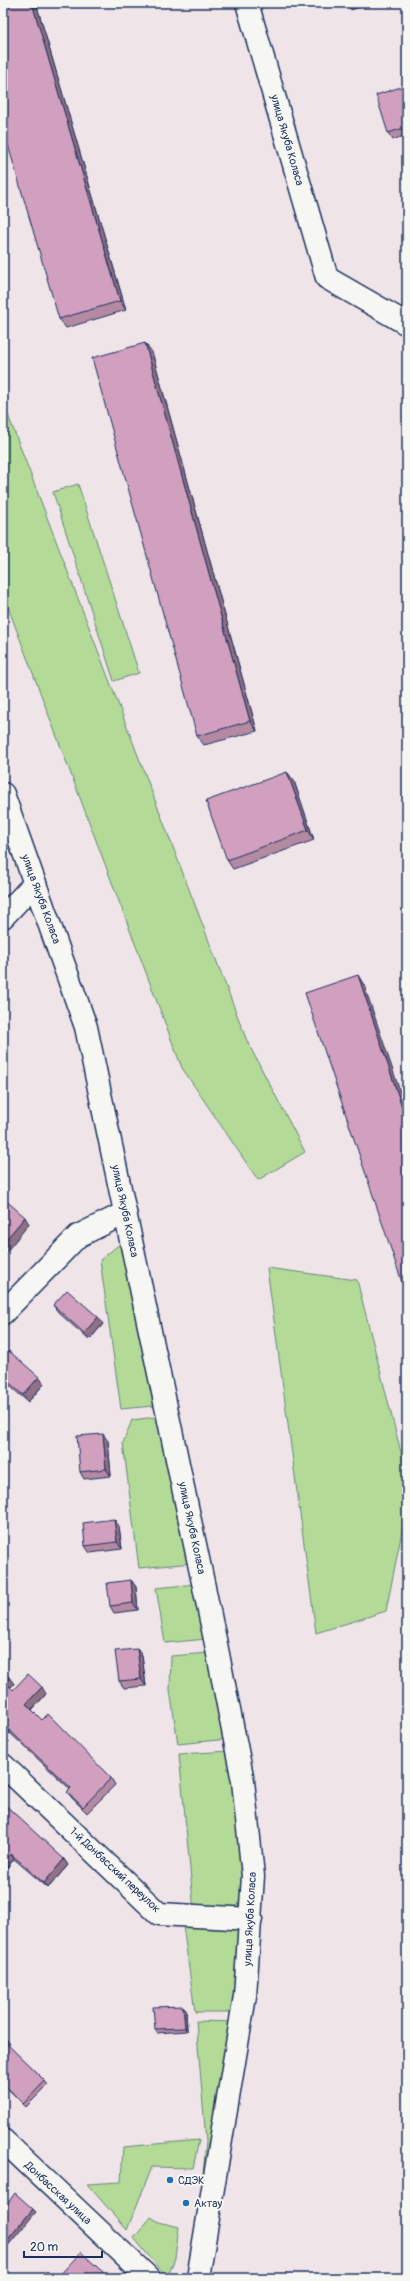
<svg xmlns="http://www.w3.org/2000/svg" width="410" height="2281" font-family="Pangolin,sans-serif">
<rect width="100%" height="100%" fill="#efe5e8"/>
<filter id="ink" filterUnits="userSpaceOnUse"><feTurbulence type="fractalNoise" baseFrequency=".025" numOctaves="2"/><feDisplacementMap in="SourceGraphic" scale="8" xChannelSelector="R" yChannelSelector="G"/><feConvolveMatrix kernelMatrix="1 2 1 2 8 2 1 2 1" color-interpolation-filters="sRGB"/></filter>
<g filter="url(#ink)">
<!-- green -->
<g fill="#b3db97" stroke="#67857a">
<polygon points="3,402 247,1041 305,1152 258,1180 182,1068 3,594"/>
<polygon points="78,484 139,673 114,681 53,492"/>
<polygon points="126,1239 163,1405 121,1409 100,1260"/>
<polygon points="267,1268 357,1280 407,1476 407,1506 386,1611 316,1633"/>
<polygon points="164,1416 192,1563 139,1568 123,1443 132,1420"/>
<polygon points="196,1584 206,1639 165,1643 156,1588"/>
<polygon points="209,1653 228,1739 178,1744 170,1690 171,1656"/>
<polygon points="231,1751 246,1914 194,1911 179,1754"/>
<polygon points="182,1918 245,1921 239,2012 195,2012"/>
<polygon points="196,2021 238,2022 202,2187 206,2141"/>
<polygon points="199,2140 193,2168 152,2167 127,2230 87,2184 121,2182 123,2147"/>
<polygon points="151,2217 159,2222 179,2227 175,2258 167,2278 134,2238"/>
</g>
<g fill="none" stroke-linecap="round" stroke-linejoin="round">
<!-- minor casing -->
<g stroke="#1b2f5e" stroke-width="25">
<g id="minor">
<polyline points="247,3 327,278 407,324"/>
<polyline points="3,794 86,1027 216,1644 243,1781 253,1876 245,1996 198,2278"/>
<polyline points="3,917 35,883"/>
<polyline points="3,1313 78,1236 125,1213"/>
<polyline points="3,1765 159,1914 251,1919"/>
<polyline points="3,2140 149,2278"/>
</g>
</g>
<!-- minor -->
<use href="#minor" stroke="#f6f6f2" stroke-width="22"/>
</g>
<!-- wall -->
<g fill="#b48aa3" stroke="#1b2f5e">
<polygon points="3,3 36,3 126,310 66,328 59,319"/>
<polygon points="347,3 371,3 351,10"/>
<polygon points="407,85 407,135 393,140 388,133"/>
<polygon points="145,343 152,352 257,731 204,745 197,736"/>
<polygon points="287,772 294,781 314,840 233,869 227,860"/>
<polygon points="53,1305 103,1324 89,1340 58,1312"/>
<polygon points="3,1358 44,1384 28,1402 3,1380"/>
<polygon points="108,1441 111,1476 84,1479 80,1472"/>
<polygon points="114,1519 119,1526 122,1549 90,1553 85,1546"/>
<polygon points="131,1580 136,1587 138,1610 114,1613 110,1606"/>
<polygon points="137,1649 142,1656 146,1686 124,1688 119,1681"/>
<polygon points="3,1671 14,1684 10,1688 13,1690 46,1694 32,1710 42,1720 111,1778 115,1785 87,1813 72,1798 67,1792 70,1789 10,1733 3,1740"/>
<polygon points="3,1803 68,1865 48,1888 14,1859 6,1869 3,1866"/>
<polygon points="183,2006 186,2009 187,2031 157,2033 155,2029"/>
<polygon points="3,2036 7,2040 10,2044 8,2046 45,2081 48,2085 26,2107 3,2084"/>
</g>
<!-- shaded-wall -->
<g fill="#927085" stroke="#1b2f5e">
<polygon points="32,3 36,3 126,310 120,301"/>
<polygon points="145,343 152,352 257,731 250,721"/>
<polygon points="287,772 294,781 314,840 308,830"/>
<polygon points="358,975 364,985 407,1112 407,1122"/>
<polygon points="3,1091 7,1097 3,1102"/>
<polygon points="25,1217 29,1224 3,1256 3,1243"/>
<polygon points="98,1317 103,1324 89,1340 84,1333"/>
<polygon points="39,1377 44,1384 28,1402 23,1395"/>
<polygon points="103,1434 108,1441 111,1476 106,1469"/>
<polygon points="114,1519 119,1526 122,1549 117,1542"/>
<polygon points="131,1580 136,1587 138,1610 133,1603"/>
<polygon points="137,1649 142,1656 146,1686 141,1679"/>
<polygon points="9,1677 14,1684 9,1688 5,1682"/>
<polygon points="42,1687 46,1694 31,1710 26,1704"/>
<polygon points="5,1726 10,1733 3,1740 3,1729"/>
<polygon points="11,1854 14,1859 6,1869 3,1865 3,1862"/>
<polygon points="64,1859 68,1865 48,1888 44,1883"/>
<polygon points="183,2006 186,2009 187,2031 185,2028"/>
<polygon points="33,2209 36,2212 6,2248 4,2244"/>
</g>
<!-- building -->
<g fill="#d1a0be" stroke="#1b2f5e">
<polygon points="3,3 32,3 120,301 59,319 3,128"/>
<polygon points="407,85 407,127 388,133 376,95"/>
<polygon points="145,343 250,721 197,736 92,358"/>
<polygon points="287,772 308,830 227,860 206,801"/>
<polygon points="358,975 407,1122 407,1297 305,993"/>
<polygon points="3,1198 25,1217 3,1243"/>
<polygon points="67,1290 98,1317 84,1333 53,1305"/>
<polygon points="9,1351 39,1377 23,1395 3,1377 3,1358"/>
<polygon points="103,1434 106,1469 80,1472 77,1436"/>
<polygon points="114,1519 117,1542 85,1546 83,1523"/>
<polygon points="131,1580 133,1603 110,1606 107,1583"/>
<polygon points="137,1649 141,1679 119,1681 115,1651"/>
<polygon points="3,1671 9,1677 5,1682 13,1690 28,1674 42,1687 26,1704 42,1720 48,1714 111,1778 83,1807 67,1792 71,1788 5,1726 3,1729"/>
<polygon points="3,1803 64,1859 44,1883 11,1854 3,1862"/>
<polygon points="183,2006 185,2028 155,2029 153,2007"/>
<polygon points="3,2036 7,2040 5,2042 45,2081 23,2104 3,2083"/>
<polygon points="15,2193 33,2209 4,2244 3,2244 3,2210"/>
<polygon points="81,2252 109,2278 57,2278"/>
<polygon points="47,2271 55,2278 41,2278"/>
</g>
</g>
<!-- markers -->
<g fill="#1f6fb2" stroke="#f6f6f2" stroke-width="1.5">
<circle cx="170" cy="2180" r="4"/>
<circle cx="186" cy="2203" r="4"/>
</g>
<g text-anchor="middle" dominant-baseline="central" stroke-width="4" stroke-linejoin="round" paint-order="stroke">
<!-- street labels -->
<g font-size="11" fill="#1b2f5e" stroke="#f6f6f2">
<text transform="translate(287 140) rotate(74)">улица Якуба Коласа</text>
<text transform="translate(41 899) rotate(70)">улица Якуба Коласа</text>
<text transform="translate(125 1211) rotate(78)">улица Якуба Коласа</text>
<text transform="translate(192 1528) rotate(78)">улица Якуба Коласа</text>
<text transform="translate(115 1870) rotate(43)">1-й Донбасский переулок</text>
<text transform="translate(250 1919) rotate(-87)">улица Якуба Коласа</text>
<text transform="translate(58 2193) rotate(43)">Донбасская улица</text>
</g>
<!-- poi labels -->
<g font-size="11" fill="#1b2f5e" stroke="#f6f6f2" text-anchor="start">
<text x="178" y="2180">СДЭК</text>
<text x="194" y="2203">Актау</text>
</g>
</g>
<!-- margin -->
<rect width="410" height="2281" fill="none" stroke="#f6f6f2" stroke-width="16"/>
<rect x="8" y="8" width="394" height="2265" fill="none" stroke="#1b2f5e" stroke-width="1.5" filter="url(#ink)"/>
<!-- scale -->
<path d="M24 2251v6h78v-6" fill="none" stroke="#1b2f5e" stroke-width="2"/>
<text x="30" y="2251" font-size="12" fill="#1b2f5e" stroke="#f6f6f2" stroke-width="3" paint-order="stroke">20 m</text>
</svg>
